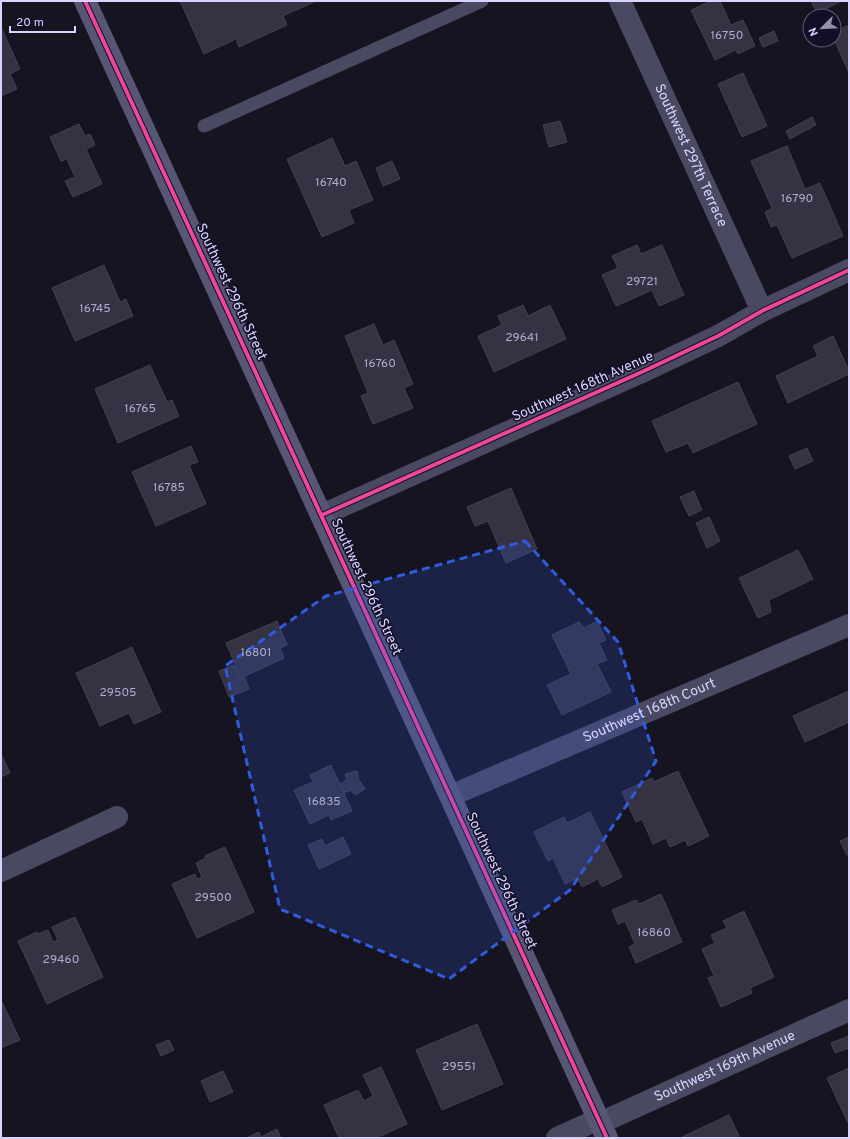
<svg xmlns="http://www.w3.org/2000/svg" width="850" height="1139" font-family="Overpass,sans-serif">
<rect width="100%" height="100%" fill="#161421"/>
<!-- building -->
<g fill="#343243" stroke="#433f54">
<polygon points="180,1 316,1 283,16 287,25 239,47 236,39 204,54"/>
<polygon points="711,1 720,1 731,25 743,20 755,46 738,54 736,50 715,60 691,10"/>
<polygon points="811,1 842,1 817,13"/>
<polygon points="849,25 849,73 834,39 834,32"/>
<polygon points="1,27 20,69 10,74 17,89 1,96"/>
<polygon points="774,31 778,41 763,47 759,38"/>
<polygon points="743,73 767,126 742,137 718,84"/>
<polygon points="812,117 816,125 790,139 786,131"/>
<polygon points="560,121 567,142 549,147 543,125"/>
<polygon points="79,124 85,136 90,134 95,145 86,149 102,184 73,197 65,181 75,177 67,159 61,161 50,137"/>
<polygon points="332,138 345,166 356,161 373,200 349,210 354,223 322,237 287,159"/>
<polygon points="787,146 805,189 820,183 843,236 792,258 777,225 771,227 765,212 772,208 751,161"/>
<polygon points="392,161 400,179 383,186 376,168"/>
<polygon points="637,245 641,254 662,245 684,295 659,306 652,290 616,306 602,275 618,268 612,256"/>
<polygon points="104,265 120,302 126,299 133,316 75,341 52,288"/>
<polygon points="523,305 528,316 550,305 566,339 494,372 478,336 502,325 498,316"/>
<polygon points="374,324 383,345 394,340 413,384 404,388 413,408 373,424 361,396 368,393 345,336"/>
<polygon points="833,336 849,371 849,374 788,403 776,376 818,356 813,346"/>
<polygon points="150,365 167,402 172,400 179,416 118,443 95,389"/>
<polygon points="738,382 757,424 693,453 688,443 666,452 652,421"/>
<polygon points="191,446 198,462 189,465 206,504 156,526 132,472"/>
<polygon points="807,448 813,461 795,469 789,456"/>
<polygon points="511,488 537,549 506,563 488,521 475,526 467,507"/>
<polygon points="694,491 702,510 689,516 680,497"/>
<polygon points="709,517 720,541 707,548 696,523"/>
<polygon points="798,550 813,579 769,600 771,612 758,618 739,578"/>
<polygon points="277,621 287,645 280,648 284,658 241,678 226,643"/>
<polygon points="597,621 606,640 599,643 607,660 597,664 611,692 562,715 547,685 571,674 552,635 579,622 584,628"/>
<polygon points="132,647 161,712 134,724 129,713 100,726 76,673"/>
<polygon points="234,665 240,679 245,678 249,689 229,697 219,671"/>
<polygon points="849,691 849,722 805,742 793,716"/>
<polygon points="1,754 10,773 1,777"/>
<polygon points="331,765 352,811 331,820 329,815 310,824 294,790 313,782 310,775"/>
<polygon points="357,771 359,780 365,789 355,795 351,790 344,793 339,784 347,780 345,774"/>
<polygon points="678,771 709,836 688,846 685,840 670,847 666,838 653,844 642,819 636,822 622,792 652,778 654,782"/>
<polygon points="590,812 622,877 602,887 598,879 582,887 577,878 565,884 553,858 548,861 534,832 564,817 567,823"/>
<polygon points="343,837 351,854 319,869 308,845 322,839 325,846"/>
<polygon points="849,837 849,854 847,855 840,841"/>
<polygon points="225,847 254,912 197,938 172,884 195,874 197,879 202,877 196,863 206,858 205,856"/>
<polygon points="661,894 682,942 636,963 629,947 635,944 625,921 618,924 612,910 636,900 639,904"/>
<polygon points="744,911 774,977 750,988 752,993 721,1007 708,978 714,976 702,949 715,943 711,935 727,928 723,921"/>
<polygon points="75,917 103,977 47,1004 18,941 37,932 38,934 48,930 53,942 58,940 52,927"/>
<polygon points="1,1000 20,1040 1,1048"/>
<polygon points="477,1024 503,1084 442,1110 416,1050"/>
<polygon points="849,1036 849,1048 835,1053 831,1043"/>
<polygon points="169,1040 174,1050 161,1056 156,1045"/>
<polygon points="381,1067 407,1124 376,1138 339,1138 324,1105 358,1090 364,1101 373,1096 363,1075"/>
<polygon points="849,1068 849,1125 827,1078"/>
<polygon points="223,1071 233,1092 210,1102 201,1081"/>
<polygon points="729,1115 740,1138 680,1138"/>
<polygon points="277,1129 281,1138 246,1138 259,1132 261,1137"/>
</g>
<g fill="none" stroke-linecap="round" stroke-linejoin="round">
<!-- lane -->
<polyline stroke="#4a4962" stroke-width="13" points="204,126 482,1"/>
<!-- street -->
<g stroke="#4a4962" stroke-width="22">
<path id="s1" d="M620,1l142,310"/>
<polyline points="322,515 644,371 718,336 762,311 849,270"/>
<path id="s2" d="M450,796l399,-171"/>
<polyline points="1,871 117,817"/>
<path id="s3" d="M600,1123l249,-113"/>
<polyline points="557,1138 599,1119"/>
</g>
<!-- secondary -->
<polyline stroke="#575674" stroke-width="22" points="85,1 607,1138"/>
<!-- cycleway casing -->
<g stroke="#130f26" stroke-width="6">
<g id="cycleway">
<polyline points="85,1 607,1138"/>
<polyline points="322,515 644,371 718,336 762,311 849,270"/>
</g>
</g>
<!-- cycleway -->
<use href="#cycleway" stroke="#ed469a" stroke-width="4"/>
</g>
<!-- marked area -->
<path fill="#305bdc" fill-opacity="0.2" stroke="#305bdc" stroke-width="3" stroke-dasharray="8 5" stroke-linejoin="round" d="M525,541l93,101 38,119 -86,129 -121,89 -169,-70 -55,-243 101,-70z"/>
<g text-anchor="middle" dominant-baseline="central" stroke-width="3" stroke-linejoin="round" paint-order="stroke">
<!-- number labels -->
<g font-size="12" fill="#b0acd0">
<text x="727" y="36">16750</text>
<text x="331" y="183">16740</text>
<text x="797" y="199">16790</text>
<text x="642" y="282">29721</text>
<text x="95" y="309">16745</text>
<text x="522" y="338">29641</text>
<text x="380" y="364">16760</text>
<text x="140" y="409">16765</text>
<text x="169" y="488">16785</text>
<text x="256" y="653">16801</text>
<text x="118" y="693">29505</text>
<text x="324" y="802">16835</text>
<text x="213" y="898">29500</text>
<text x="654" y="933">16860</text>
<text x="61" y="960">29460</text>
<text x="459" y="1067">29551</text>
</g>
<!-- street labels -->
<g font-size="14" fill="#d9d4ff" stroke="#130f26">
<text stroke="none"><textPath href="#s1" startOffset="170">Southwest 297th Terrace</textPath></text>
<text transform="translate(231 292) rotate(65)">Southwest 296th Street</text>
<text transform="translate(583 387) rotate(-24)">Southwest 168th Avenue</text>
<text transform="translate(366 587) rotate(65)">Southwest 296th Street</text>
<text stroke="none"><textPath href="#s2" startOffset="217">Southwest 168th Court</textPath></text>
<text transform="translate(501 881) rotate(65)">Southwest 296th Street</text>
<text stroke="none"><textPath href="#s3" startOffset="137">Southwest 169th Avenue</textPath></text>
</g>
</g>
<!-- border -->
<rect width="850" height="1139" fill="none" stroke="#d9d4ff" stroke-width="4"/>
<!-- north arrow -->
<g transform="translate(822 28) rotate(246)"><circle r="19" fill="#130f26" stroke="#625e7d"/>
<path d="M0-3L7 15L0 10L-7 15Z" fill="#9591b1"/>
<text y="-6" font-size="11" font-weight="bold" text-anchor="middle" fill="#d9d4ff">N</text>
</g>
<!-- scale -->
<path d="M10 26v6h65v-6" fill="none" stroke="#d9d4ff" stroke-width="2"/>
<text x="16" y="26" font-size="12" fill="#d9d4ff" stroke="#130f26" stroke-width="3" paint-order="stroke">20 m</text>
</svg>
